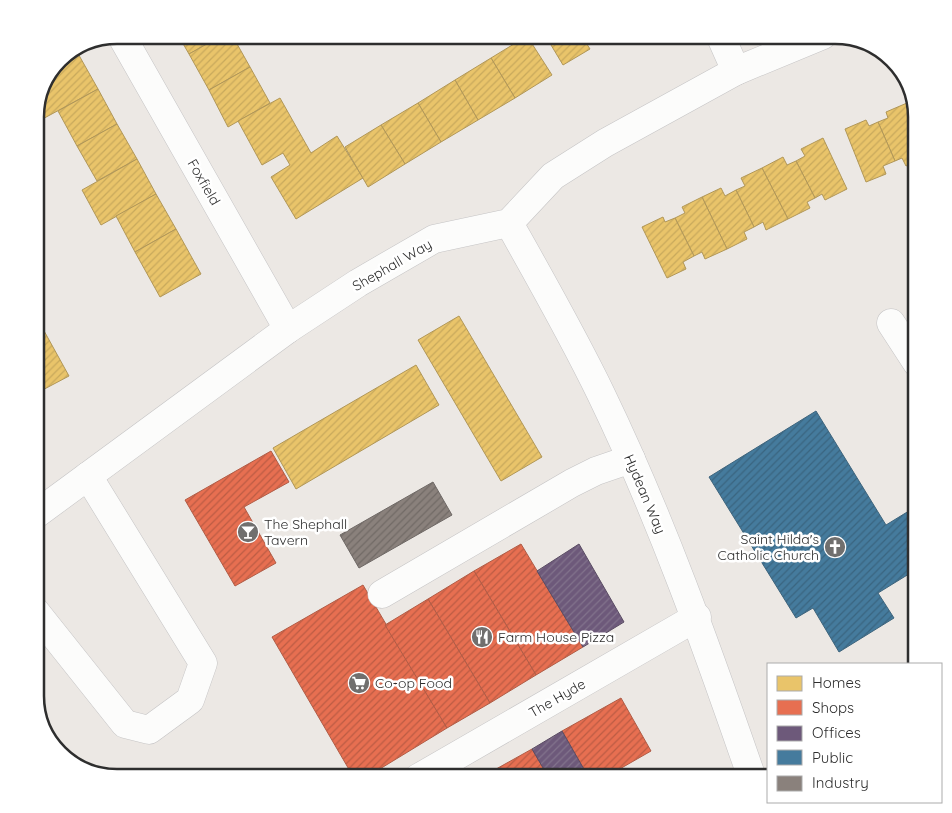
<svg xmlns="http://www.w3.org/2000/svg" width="952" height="813" font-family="Quicksand,sans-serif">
<defs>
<pattern id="homes-hatch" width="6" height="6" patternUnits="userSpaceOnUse" patternTransform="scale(1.25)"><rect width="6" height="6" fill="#e9c46a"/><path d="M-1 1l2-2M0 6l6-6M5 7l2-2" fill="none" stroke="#c8a95c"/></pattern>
<pattern id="shops-hatch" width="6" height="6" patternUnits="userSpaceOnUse" patternTransform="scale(1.25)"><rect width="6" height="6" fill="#e76f51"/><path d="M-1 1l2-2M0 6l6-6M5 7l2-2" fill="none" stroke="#bc5c44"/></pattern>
<pattern id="offices-hatch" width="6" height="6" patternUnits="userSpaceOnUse" patternTransform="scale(1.25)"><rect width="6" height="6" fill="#6d597a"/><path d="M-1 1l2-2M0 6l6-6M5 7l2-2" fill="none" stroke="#82738c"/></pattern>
<pattern id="public-hatch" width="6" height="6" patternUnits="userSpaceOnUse" patternTransform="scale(1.25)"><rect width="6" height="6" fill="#457b9d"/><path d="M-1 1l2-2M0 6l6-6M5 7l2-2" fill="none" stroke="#3a6580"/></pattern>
<pattern id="industry-hatch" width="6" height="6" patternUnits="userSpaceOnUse" patternTransform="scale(1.25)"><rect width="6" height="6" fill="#8a817c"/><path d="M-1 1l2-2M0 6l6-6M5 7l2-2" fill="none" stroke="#716a66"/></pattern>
</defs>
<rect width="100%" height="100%" fill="#ece8e4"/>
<!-- homes -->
<g fill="url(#homes-hatch)" stroke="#b19758">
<polygon points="178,35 223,35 189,54"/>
<polygon points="223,35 232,35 250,67 209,90 189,54"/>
<polygon points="545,35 581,35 590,49 563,65"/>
<polygon points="527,36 552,75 515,98 491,58"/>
<polygon points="76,50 98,89 37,122 35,111 62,55"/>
<polygon points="491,58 515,98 478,120 455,80"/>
<polygon points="250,67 270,103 228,127 209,90"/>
<polygon points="455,80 478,120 441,142 418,103"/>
<polygon points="98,89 117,124 77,146 58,111"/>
<polygon points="280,98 311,153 337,136 363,178 296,219 271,177 290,165 283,153 262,165 238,121"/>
<polygon points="914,101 917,116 917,128 907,103"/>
<polygon points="418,103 441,142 405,164 381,125"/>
<polygon points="907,103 917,128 917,161 906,166 902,158 895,161 878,122 888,118 886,112"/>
<polygon points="866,120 869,126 878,122 895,161 883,166 886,174 866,182 845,129"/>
<polygon points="117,124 137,159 97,181 77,146"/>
<polygon points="381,125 405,164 368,187 345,147"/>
<polygon points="823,138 847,189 825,200 822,194 815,198 796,161 805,156 801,149"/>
<polygon points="783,157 787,165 796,161 815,198 807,202 810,208 788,219 762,168"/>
<polygon points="137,159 156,194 101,225 82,190"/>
<polygon points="762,168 788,219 766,230 763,222 754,227 736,190 745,186 741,178"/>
<polygon points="721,188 725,196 736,190 754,227 744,232 747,239 727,249 702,197"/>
<polygon points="156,194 176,229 135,252 116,216"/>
<polygon points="702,197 727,249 705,259 702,252 694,256 675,218 685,213 682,207"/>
<polygon points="663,217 665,222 675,218 694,256 683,262 686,269 667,278 642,227"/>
<polygon points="176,229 201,274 160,297 135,252"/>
<polygon points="459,316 542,457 501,481 418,340"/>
<polygon points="43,329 69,376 35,394 35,333"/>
<polygon points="416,365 439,405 296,489 273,448"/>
</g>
<!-- shops -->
<g fill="url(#shops-hatch)" stroke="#b05c46">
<polygon points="271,451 289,482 244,507 276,563 235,586 185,500"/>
<polygon points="521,544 583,647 536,675 474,571"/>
<polygon points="474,571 536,675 490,703 428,599"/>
<polygon points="363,585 447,728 365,778 354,778 272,637"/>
<polygon points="428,599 490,703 447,728 385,625"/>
<polygon points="621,698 651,751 604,778 589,778 562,731"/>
<polygon points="532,749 549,778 480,778"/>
</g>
<!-- offices -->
<g fill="url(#offices-hatch)" stroke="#5a4c63">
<polygon points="579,544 624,622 583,647 537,571"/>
<polygon points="562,731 589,778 549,778 532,749"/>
</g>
<!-- public -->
<polygon fill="url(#public-hatch)" stroke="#3e647c" points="816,411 886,525 917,506 917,569 878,593 894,618 839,652 813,608 796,618 709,477"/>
<!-- industry -->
<polygon fill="url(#industry-hatch)" stroke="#6e6865" points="433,482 452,515 359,568 340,535"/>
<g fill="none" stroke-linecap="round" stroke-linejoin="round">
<!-- minor casing -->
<g stroke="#c5c4c5" stroke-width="29">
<g id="minor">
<polyline points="121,35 288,329"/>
<polyline points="720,35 736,71"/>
<path d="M509,223c32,57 64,113 92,171 60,124 106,254 151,384"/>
<polyline points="891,323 917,363"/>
<polyline points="35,515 288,329 358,283 434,239 509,223 553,176 605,143 736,71 823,35"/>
<polyline points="382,594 572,483 596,471 631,459"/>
<polyline points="35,611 125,724 149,730 190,700 203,663 88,476"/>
<polyline points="418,778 697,617"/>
</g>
</g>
<!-- minor -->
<use href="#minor" stroke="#fcfcfb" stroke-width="28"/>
</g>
<!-- icons -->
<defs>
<g id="bar-disc" transform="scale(1.125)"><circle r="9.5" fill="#706f6e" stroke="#fff"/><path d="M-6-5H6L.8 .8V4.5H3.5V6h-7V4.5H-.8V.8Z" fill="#fff"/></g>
<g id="church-disc" transform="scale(1.125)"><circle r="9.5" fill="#706f6e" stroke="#fff"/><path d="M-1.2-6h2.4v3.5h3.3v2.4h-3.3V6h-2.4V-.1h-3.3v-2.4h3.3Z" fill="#fff"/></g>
<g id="restaurant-disc" transform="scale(1.125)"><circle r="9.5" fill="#706f6e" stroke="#fff"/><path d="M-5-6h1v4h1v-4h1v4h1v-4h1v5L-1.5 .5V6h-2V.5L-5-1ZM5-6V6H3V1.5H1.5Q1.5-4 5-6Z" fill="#fff"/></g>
<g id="supermarket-disc" transform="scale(1.125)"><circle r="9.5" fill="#706f6e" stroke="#fff"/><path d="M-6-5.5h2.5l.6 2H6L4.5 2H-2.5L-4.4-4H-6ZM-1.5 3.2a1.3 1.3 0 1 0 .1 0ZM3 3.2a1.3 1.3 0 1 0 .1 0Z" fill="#fff"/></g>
</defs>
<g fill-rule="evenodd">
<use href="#bar-disc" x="248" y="532"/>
<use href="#church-disc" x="835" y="547"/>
<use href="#restaurant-disc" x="482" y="637"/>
<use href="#supermarket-disc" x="359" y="683"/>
</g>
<g text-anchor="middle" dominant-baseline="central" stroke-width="5" stroke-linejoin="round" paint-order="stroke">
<!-- street labels -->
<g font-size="14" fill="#2e2e2e" stroke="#fff">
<text transform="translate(204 182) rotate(60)">Foxfield</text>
<text transform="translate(392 265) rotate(-30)">Shephall Way</text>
<text transform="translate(645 494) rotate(67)">Hydean Way</text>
<text transform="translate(557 698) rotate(-30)">The Hyde</text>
</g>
<!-- poi labels -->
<g font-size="14" fill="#2e2e2e" stroke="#fff" text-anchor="start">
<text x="264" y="524">The Shephall<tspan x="264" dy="16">Tavern</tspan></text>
<text x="819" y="539" text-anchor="end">Saint Hilda's<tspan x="819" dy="16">Catholic Church</tspan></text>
<text x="498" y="637">Farm House Pizza</text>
<text x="375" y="683">Co-op Food</text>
</g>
</g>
<!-- crop -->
<path d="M0 0H952V813H0ZM117 44H835A73 73 0 0 1 908 117V696A73 73 0 0 1 835 769H117A73 73 0 0 1 44 696V117A73 73 0 0 1 117 44Z" fill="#fff" fill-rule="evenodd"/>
<path fill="none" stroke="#2e2e2e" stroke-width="2.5" d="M117 44H835A73 73 0 0 1 908 117V696A73 73 0 0 1 835 769H117A73 73 0 0 1 44 696V117A73 73 0 0 1 117 44Z"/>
<!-- legend -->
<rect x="767" y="663" width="175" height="140" fill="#ffffff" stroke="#ababab"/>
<rect x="777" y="676" width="25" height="15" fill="#e9c46a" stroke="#ababab"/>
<text x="812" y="688" font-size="15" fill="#2e2e2e">Homes</text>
<rect x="777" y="700" width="25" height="15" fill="#e76f51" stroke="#ababab"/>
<text x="812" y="713" font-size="15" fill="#2e2e2e">Shops</text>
<rect x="777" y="726" width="25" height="15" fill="#6d597a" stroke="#ababab"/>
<text x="812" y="738" font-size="15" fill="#2e2e2e">Offices</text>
<rect x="777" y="750" width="25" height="15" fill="#457b9d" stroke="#ababab"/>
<text x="812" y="763" font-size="15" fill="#2e2e2e">Public</text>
<rect x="777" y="776" width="25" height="15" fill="#8a817c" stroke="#ababab"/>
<text x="812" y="788" font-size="15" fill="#2e2e2e">Industry</text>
</svg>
